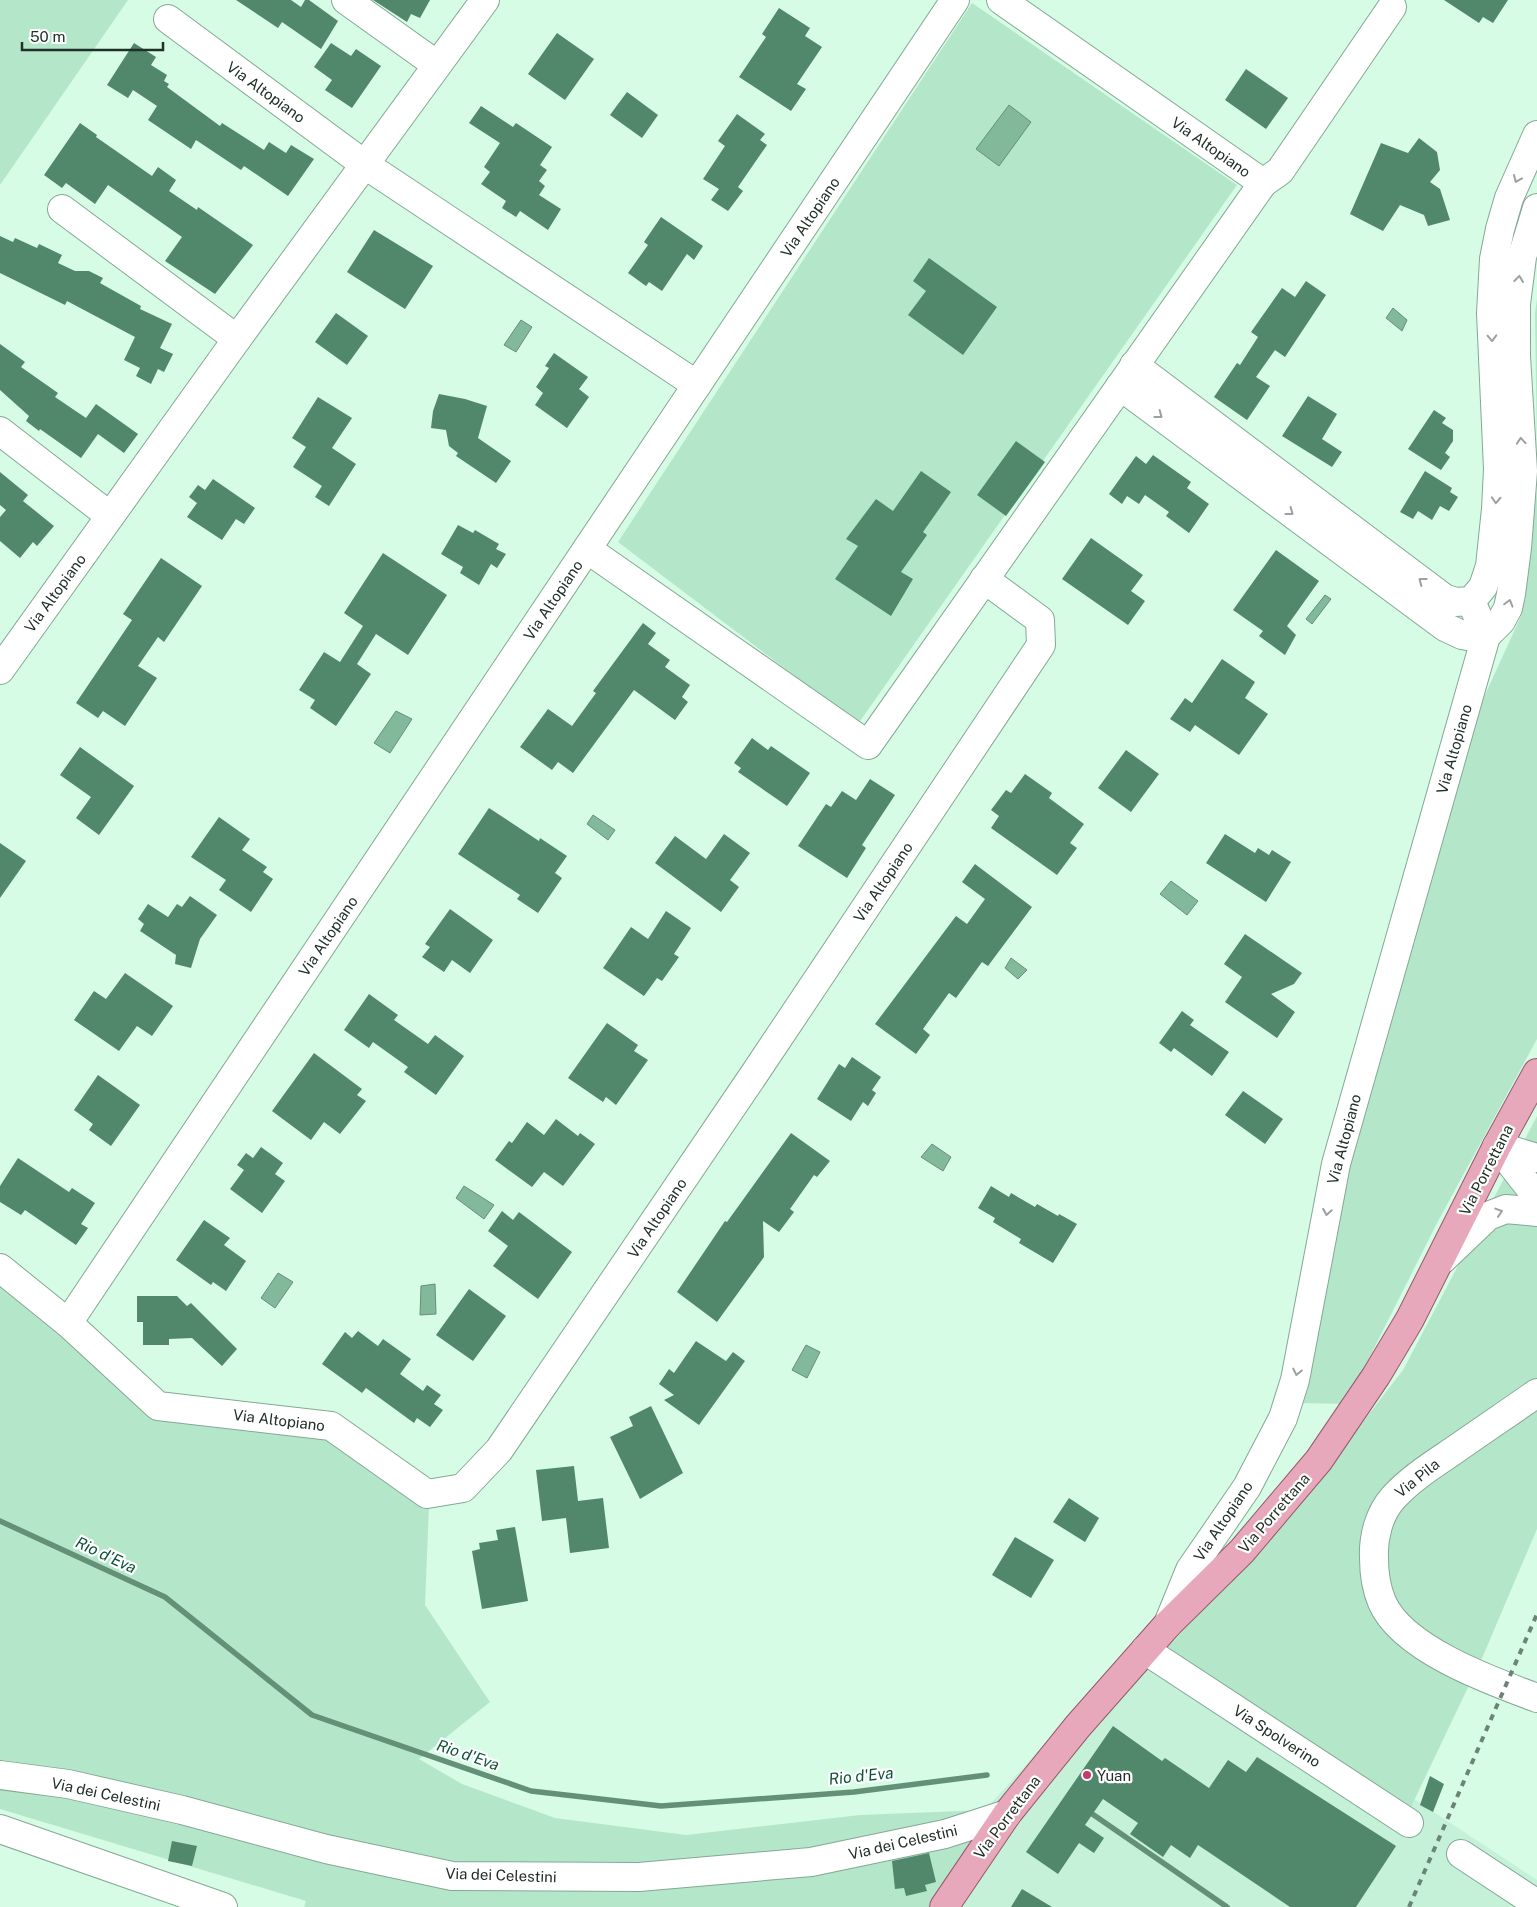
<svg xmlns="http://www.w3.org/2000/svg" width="1537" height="1907" font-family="'Public Sans',sans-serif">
<rect width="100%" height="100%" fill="#d6fce6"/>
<!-- built -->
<polygon fill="#c4f1d7" points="1151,1626 1537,1880 1537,1907 957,1907 946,1902 985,1810"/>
<!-- green -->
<g fill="#b4e7ca">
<polygon points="0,0 128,0 0,185"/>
<polygon points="972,3 1237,185 858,724 618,542"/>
<polygon points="1537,299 1537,452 1535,313"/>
<polygon points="1537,491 1537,1039 1436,1225 1346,1404 1296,1403 1316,1269 1480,706 1521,616"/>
<polygon points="1537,1116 1537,1529 1483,1656 1411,1807 1165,1650 1221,1590 1314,1485 1403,1370"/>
<polygon points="0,1284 170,1413 314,1424 429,1506 425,1605 490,1702 419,1759 462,1784 555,1818 686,1835 860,1815 985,1810 944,1907 304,1907 306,1901 0,1809"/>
</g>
<!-- water -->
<g fill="#82b99b" stroke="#659078">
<polygon points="1009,105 1031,122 999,166 976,149"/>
<polygon points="1393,308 1407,320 1402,331 1386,318"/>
<polygon points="521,320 532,327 516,352 504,345"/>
<polygon points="1325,595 1331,599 1312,624 1306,619"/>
<polygon points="396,711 412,719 390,753 374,743"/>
<polygon points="593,815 615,830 608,840 587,824"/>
<polygon points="1171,881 1198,901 1187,915 1160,894"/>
<polygon points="1011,958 1027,970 1018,979 1005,968"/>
<polygon points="932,1144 951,1157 943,1171 921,1157"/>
<polygon points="464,1186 494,1205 484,1219 456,1198"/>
<polygon points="278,1273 293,1282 275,1308 261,1298"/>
<polygon points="435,1284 436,1314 420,1315 421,1286"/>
<polygon points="806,1345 820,1352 807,1378 792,1370"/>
</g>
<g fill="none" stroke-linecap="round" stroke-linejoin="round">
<!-- stream -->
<g stroke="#659078" stroke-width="5.5">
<polyline points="0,1521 165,1597 312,1715 531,1791 661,1806 854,1792 987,1775"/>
<polyline points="1088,1811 1227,1907"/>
</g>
</g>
<!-- building -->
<g fill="#51876a">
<polygon points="236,0 291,0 301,7 305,0 309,0 338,21 321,49 282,22 278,28"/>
<polygon points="373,0 430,0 420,18 411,14 407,22"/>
<polygon points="1444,0 1508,0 1493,23 1483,17 1479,23"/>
<polygon points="779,8 810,28 805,36 822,47 797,84 806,89 791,111 739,77 766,37 762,34"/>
<polygon points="557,33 594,59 565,100 528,74"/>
<polygon points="134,43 156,57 151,65 167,75 164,81 169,84 167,87 220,126 222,123 264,150 269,142 286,153 291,145 314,159 288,196 244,166 241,170 196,140 191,149 148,120 157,106 133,90 128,98 107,85"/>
<polygon points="331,43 351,56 356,49 381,66 352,108 325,90 332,80 314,67"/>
<polygon points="1246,69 1288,98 1266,129 1225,100"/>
<polygon points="627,92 658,115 642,138 610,115"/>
<polygon points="481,106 513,127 516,123 552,147 540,165 547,170 539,181 545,186 539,195 561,209 548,230 520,211 516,217 502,208 506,201 481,184 490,172 484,167 500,143 469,123"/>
<polygon points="737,114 765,134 760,140 767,145 738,187 743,191 728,211 711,200 719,189 703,179 725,146 718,141"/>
<polygon points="80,123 97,135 96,137 152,176 158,167 176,180 169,191 197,210 198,207 253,245 215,294 165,261 182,237 108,185 95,204 66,183 62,188 44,175"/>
<polygon points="1419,138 1437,152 1440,170 1430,182 1440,189 1450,220 1428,226 1424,215 1400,205 1383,231 1350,214 1381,143 1408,153"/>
<polygon points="661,217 703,246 694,260 687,254 662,291 649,282 646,286 628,273 648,245 644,242"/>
<polygon points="374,230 433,266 405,309 347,272"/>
<polygon points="0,236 13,242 15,238 37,248 39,244 62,255 58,263 75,271 89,271 103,278 100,283 141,306 140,309 172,324 160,348 173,354 164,372 158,369 151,384 136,376 140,368 124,360 135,337 67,301 65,305 0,273"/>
<polygon points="929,258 997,307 963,355 908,315 926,291 913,281"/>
<polygon points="1306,281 1326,295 1285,357 1275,350 1256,377 1270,386 1247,420 1214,397 1237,363 1240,365 1258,337 1251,332 1282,288 1295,297"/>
<polygon points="336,313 368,336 347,365 315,342"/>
<polygon points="0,344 25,362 21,367 58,393 55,397 86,418 96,404 138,434 124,453 98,434 81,458 40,429 39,431 26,421 29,416 0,390"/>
<polygon points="554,353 588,377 579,389 589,397 567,428 535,405 543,393 536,387 549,368 545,366"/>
<polygon points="439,394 465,399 487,406 478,438 511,461 496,483 456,456 458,453 449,446 446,430 431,428 433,411"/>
<polygon points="1308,396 1337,414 1322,439 1342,452 1332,467 1282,436"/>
<polygon points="318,397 352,418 332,448 356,464 329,506 315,497 322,486 293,467 306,447 292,438"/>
<polygon points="1434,410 1446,418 1442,423 1453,430 1453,441 1445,453 1450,457 1441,470 1408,449"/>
<polygon points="1016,441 1045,462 1006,516 977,495"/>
<polygon points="1153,455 1191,482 1187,488 1209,504 1189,533 1166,516 1169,512 1145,495 1139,504 1127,496 1122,504 1109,494 1136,456 1146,464"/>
<polygon points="921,471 951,492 923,532 927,535 901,572 913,579 891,616 835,579 858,546 846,539 876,499 893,511"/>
<polygon points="1425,471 1452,488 1450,492 1458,497 1449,511 1440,506 1432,520 1418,511 1413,519 1400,512"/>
<polygon points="0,472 28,495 23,501 54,526 37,546 33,542 20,558 0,541 0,517 6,510 0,505"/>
<polygon points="213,479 255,508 244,524 236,519 222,540 187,517 197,503 189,497 198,485 205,490"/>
<polygon points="458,525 473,533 475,530 499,544 496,549 506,554 497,568 491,564 479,585 460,573 463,567 441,554"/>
<polygon points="1091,538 1143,575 1131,591 1145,601 1128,625 1062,579"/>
<polygon points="1276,550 1319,581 1287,626 1296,635 1285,655 1259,636 1263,631 1233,610"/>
<polygon points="383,553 447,595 408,655 376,634 357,664 371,674 336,726 310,708 315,700 299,690 324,652 340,662 363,626 344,613"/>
<polygon points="161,558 202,586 164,642 158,637 138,666 157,678 125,726 103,711 98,718 76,703 132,620 123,614"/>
<polygon points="643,623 656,633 648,644 670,660 665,667 690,685 682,697 688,702 675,720 634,690 573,773 558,762 552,770 520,747 548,709 572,726 596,693 593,691"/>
<polygon points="1222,659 1255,682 1245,698 1268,714 1239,755 1195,725 1190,732 1170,719 1185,698 1192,703"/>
<polygon points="752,738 768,750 771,746 810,773 787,806 738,772 741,768 734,763"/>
<polygon points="80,747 134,786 99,835 76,818 91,797 60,775"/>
<polygon points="1126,750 1159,774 1131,812 1098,788"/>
<polygon points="1025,774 1052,793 1049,798 1084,824 1070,843 1077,848 1057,875 991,828 999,816 991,810 1006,790 1011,793"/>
<polygon points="870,779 895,795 862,845 866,848 847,878 798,846 826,804 831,807 842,791 856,800"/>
<polygon points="489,808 539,841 540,838 567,856 555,873 562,878 538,913 517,899 520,895 458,854"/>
<polygon points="219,817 250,839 242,850 267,867 263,872 273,879 251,912 219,890 226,880 191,857"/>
<polygon points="724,834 750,853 730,880 739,887 721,912 655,863 675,836 706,859"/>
<polygon points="1225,834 1255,853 1258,848 1269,855 1272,850 1291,862 1266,902 1206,863"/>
<polygon points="0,843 26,861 0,898"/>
<polygon points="975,864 1032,907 988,966 982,962 956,998 949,993 923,1029 930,1035 916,1054 875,1024 956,916 967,924 985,899 962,882"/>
<polygon points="190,896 217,915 200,939 191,968 175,964 176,955 140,931 144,924 138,919 148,904 168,917 177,904 182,907"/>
<polygon points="450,909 493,940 470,973 452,960 444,972 422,957 430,947 425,944"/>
<polygon points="666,911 691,928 674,954 679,957 662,981 657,978 644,996 603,968 631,927 648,939"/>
<polygon points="1245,934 1302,973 1294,984 1271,994 1295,1012 1277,1038 1225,1002 1242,977 1224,964"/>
<polygon points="125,973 173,1006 152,1036 137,1026 119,1051 74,1020 94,991 106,999"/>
<polygon points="369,994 398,1015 394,1020 428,1044 435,1035 464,1056 436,1095 404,1072 408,1067 373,1042 369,1048 344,1030"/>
<polygon points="1182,1011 1194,1020 1190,1025 1229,1052 1212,1076 1174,1048 1171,1052 1159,1043"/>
<polygon points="607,1023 638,1045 634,1051 648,1060 616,1105 606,1097 603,1102 568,1078"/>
<polygon points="314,1053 362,1089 357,1095 366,1101 340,1134 324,1122 311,1140 272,1111"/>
<polygon points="852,1057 881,1077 872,1090 876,1093 868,1106 863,1102 851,1121 817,1099 839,1064 845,1068"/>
<polygon points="98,1075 140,1105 111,1146 89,1130 93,1124 74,1110"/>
<polygon points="1243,1091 1283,1119 1265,1144 1225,1115"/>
<polygon points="556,1119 578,1136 580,1133 595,1144 563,1186 544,1172 532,1187 495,1160 509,1141 512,1143 527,1122 544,1135"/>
<polygon points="791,1133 830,1161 817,1177 814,1175 790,1209 794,1212 779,1232 763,1221 764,1257 717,1322 677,1292 725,1221 727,1222"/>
<polygon points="261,1147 283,1163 275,1174 285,1181 262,1213 230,1189 244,1170 237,1165 246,1153 253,1158"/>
<polygon points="18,1158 69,1192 72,1188 95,1203 81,1224 88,1228 76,1245 25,1210 21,1215 0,1202 0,1186"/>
<polygon points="991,1186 1009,1197 1011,1193 1035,1207 1037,1204 1058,1216 1059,1214 1077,1224 1053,1263 1019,1243 1021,1239 993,1222 995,1218 978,1208"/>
<polygon points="502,1211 513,1220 519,1212 572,1252 538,1299 493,1266 508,1246 488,1231"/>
<polygon points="204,1220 230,1238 224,1245 246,1261 226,1291 213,1282 211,1285 176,1260"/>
<polygon points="469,1289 506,1316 473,1361 436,1335"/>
<polygon points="137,1296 177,1296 187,1306 191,1303 237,1349 222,1366 192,1338 169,1339 169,1345 143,1345 143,1322 137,1322"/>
<polygon points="358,1331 378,1346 383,1339 411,1359 400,1374 423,1391 427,1385 441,1395 434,1404 443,1410 430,1427 417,1418 414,1423 366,1388 362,1393 322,1364 345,1332 352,1338"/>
<polygon points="696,1341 726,1361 733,1352 745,1361 699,1425 664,1400 674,1395 659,1384 669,1369 674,1373"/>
<polygon points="651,1406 683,1473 640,1499 610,1437 633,1426 629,1417"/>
<polygon points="574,1466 578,1501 603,1498 609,1548 570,1553 566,1518 542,1521 536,1470"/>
<polygon points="1069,1498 1099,1518 1085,1542 1053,1522"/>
<polygon points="515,1527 528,1601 482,1609 472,1551 480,1549 479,1543 498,1540 496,1530"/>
<polygon points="1015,1537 1054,1560 1031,1598 992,1575"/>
<polygon points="1113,1726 1162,1761 1165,1758 1209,1788 1228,1760 1246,1772 1257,1757 1396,1846 1356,1907 1290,1907 1198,1845 1190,1858 1171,1845 1163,1857 1130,1834 1138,1823 1103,1799 1085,1825 1104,1838 1094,1853 1079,1843 1058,1874 1026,1852"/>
<polygon points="1430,1776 1444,1784 1433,1812 1420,1805"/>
<polygon points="172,1841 197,1846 192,1866 168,1861"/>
<polygon points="929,1853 936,1882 925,1885 927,1891 906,1896 904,1888 895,1889 892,1861"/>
<polygon points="1022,1889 1052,1907 1011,1907"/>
</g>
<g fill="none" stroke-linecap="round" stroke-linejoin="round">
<!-- minor casing -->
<g stroke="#84a894" stroke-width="30">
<g id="minor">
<polyline points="346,0 437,65"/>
<polyline points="168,19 364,164 697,385"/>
<polyline points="1263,183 1280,171 1392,7"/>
<polyline points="62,209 237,339"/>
<polyline points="1134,365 1444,598 1455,602 1471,601 1483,587 1490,566 1496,509 1498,469 1491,313 1494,259 1500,229 1509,198 1537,135"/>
<polyline points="1120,386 1445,627 1462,635 1478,638 1486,636 1501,621 1508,608 1511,594 1517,548 1523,471 1516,356 1516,304 1522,257 1537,208"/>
<polyline points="0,431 110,516"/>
<polyline points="587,549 868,745 1263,183 1001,0"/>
<polyline points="0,670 237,339 485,0"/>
<polyline points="1497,1146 1537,1197"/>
<polyline points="1497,1146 1537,1158"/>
<polyline points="1443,1259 1488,1216 1506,1209 1537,1212"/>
<polyline points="0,1268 68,1323 158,1406 331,1426 427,1494 463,1488 499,1450 755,1073 1041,645 1040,620 984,579"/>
<polyline points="68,1323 955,0"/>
<path d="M1537,1393c-27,19 -54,37 -81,56 -22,15 -45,29 -63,49 -14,16 -20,39 -19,60 0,15 2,30 8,44 20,47 109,79 155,96"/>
<polyline points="1168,1624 1190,1570 1247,1487 1283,1418 1295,1380 1336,1164 1486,636 1471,601"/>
<polyline points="1145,1650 1409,1823"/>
<polyline points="0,1775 68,1784 182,1810 326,1849 452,1876 639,1877 811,1862 945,1834 1007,1814"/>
<polyline points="0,1829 223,1907"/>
<polyline points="1461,1854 1537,1904"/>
</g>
</g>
<!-- major casing -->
<g stroke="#98586b" stroke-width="30">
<polyline id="major" points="944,1907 1007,1814 1078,1726 1168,1624 1242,1551 1319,1460 1376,1376 1410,1319 1497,1146 1537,1073"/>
</g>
<!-- minor -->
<use href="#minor" stroke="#fff" stroke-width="28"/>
<!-- major -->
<use href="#major" stroke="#e8a8bc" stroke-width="28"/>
<!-- rail -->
<polyline stroke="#6b8476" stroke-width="4" stroke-dasharray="6 6" stroke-linecap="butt" points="1409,1907 1537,1614"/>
</g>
<!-- one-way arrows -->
<defs><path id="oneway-chevron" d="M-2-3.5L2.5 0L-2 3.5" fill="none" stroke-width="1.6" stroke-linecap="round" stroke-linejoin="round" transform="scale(1.25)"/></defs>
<g stroke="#9ba19e">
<use href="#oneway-chevron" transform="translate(1517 179) rotate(113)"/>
<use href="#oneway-chevron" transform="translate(1519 279) rotate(-83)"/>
<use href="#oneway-chevron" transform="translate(1492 338) rotate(88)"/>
<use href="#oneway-chevron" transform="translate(1159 415) rotate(37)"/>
<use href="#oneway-chevron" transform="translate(1521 441) rotate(-94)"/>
<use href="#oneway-chevron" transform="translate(1496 500) rotate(93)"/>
<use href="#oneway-chevron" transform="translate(1290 512) rotate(37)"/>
<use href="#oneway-chevron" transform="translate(1422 581) rotate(-143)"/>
<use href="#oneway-chevron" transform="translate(1509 603) rotate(-74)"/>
<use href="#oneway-chevron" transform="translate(1327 1212) rotate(100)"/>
<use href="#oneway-chevron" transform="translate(1499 1212) rotate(-18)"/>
<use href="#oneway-chevron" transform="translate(1297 1372) rotate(102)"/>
</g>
<!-- markers -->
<circle fill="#c5396e" stroke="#fff" stroke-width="2" cx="1087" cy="1775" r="5"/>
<g text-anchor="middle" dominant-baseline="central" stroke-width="4.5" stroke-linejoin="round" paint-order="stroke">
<!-- street labels -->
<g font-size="15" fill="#202f27" stroke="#fff">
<text transform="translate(266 92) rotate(36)">Via Altopiano</text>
<text transform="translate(1211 147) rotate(35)">Via Altopiano</text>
<text transform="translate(810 217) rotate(-56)">Via Altopiano</text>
<text transform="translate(55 593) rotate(-54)">Via Altopiano</text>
<text transform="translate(553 600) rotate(-56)">Via Altopiano</text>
<text transform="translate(1454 749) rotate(-74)">Via Altopiano</text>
<text transform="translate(883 882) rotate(-56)">Via Altopiano</text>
<text transform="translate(328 936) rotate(-56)">Via Altopiano</text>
<text transform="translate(1344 1139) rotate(-75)">Via Altopiano</text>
<text transform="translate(1486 1170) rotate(-63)">Via Porrettana</text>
<text transform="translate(657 1218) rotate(-56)">Via Altopiano</text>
<text transform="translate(279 1420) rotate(7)">Via Altopiano</text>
<text transform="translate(1417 1478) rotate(-39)">Via Pila</text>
<text transform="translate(1274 1513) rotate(-49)">Via Porrettana</text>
<text transform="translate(1223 1521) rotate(-56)">Via Altopiano</text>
<text transform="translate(1277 1736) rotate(33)">Via Spolverino</text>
<text transform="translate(106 1794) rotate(12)">Via dei Celestini</text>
<text transform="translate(1007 1817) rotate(-53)">Via Porrettana</text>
<text transform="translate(903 1842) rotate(-13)">Via dei Celestini</text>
<text transform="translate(501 1875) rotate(2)">Via dei Celestini</text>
</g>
<!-- poi labels -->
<g font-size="15" fill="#202f27" stroke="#fff" text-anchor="start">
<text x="1097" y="1775">Yuan</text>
</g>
<!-- water labels -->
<g font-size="16" font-style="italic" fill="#0e5337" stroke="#fff">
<text transform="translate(106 1555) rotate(25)">Rio d'Eva</text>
<text transform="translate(468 1755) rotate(19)">Rio d'Eva</text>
<text transform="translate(861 1776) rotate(-6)">Rio d'Eva</text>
</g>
</g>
<!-- scale -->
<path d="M22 42v8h141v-8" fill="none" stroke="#202f27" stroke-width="2.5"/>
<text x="30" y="42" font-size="15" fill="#202f27" stroke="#ffffff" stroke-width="4" paint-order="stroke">50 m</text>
</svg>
